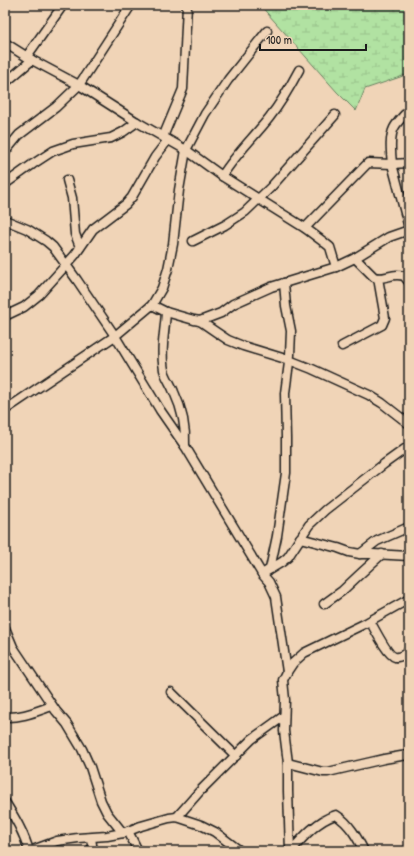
<svg xmlns="http://www.w3.org/2000/svg" width="414" height="856" font-family="'Patrick Hand',sans-serif">
<defs>
<pattern id="wetland-marsh" width="20" height="14" patternUnits="userSpaceOnUse"><rect width="20" height="14" fill="#b1e2a2"/><path d="M1 5h8M5 5V1M11 12h8M15 12V8" fill="none" stroke="#98c18b"/></pattern>
</defs>
<rect width="100%" height="100%" fill="#f0d4b7"/>
<filter id="ink" filterUnits="userSpaceOnUse"><feTurbulence type="fractalNoise" baseFrequency=".025" numOctaves="2"/><feDisplacementMap in="SourceGraphic" scale="8" xChannelSelector="R" yChannelSelector="G"/><feConvolveMatrix kernelMatrix="1 2 1 2 8 2 1 2 1" color-interpolation-filters="sRGB"/></filter>
<g filter="url(#ink)">
<!-- wetland -->
<polygon fill="url(#wetland-marsh)" stroke="#667f5f" points="260,5 409,5 409,74 365,89 356,111 337,92"/>
<g fill="none" stroke-linecap="round" stroke-linejoin="round">
<!-- minor casing -->
<g stroke="#1c1c1c" stroke-width="11">
<g id="minor">
<polyline points="5,43 32,60 79,85 137,122 186,150 222,176 305,228 325,243 330,247 336,267"/>
<polyline points="27,56 63,5"/>
<polyline points="5,83 32,60"/>
<path d="M409,110c-5,5 -12,12 -15,18 -5,10 -3,25 -2,36l17,64"/>
<polyline points="163,137 183,89 187,5"/>
<polyline points="5,152 19,135 56,107 79,85 131,5"/>
<path d="M222,176c13,-21 31,-38 47,-58 12,-15 21,-31 30,-48"/>
<polyline points="67,180 72,198 75,234 80,247"/>
<polyline points="5,184 33,164 53,151 73,144 111,138 123,132 137,122"/>
<polyline points="5,220 27,229 46,241 53,247 77,280 115,336 160,410 185,446 262,574 282,562 288,557 309,525 325,510 384,464 409,446"/>
<polyline points="305,228 368,163 392,164 409,163"/>
<polyline points="193,241 225,225 245,212 271,187 335,115"/>
<path d="M355,258l19,19c8,3 15,-2 23,-2 2,0 5,0 7,1l5,6"/>
<polyline points="152,305 166,312 194,320 200,321 216,332 228,340 243,346 289,360 312,369 369,395 382,403 409,424"/>
<path d="M166,312c-1,19 -6,39 -2,58 2,8 7,14 10,22 8,17 12,35 11,54"/>
<polyline points="5,316 24,307 39,295 75,255 93,229 126,204 132,197 155,157 168,140"/>
<polyline points="200,321 221,313 233,304 271,287 336,267 355,258 389,237 409,230"/>
<polyline points="342,346 382,325 385,318 378,278"/>
<polyline points="5,410 115,336 152,305 162,288 168,269 173,244 179,190 186,150 205,114 228,80 267,31"/>
<polyline points="300,538 338,548 349,552 360,554 373,554 409,556"/>
<polyline points="360,554 377,541 409,527"/>
<polyline points="270,569 277,536 286,473 286,438 285,393 290,355 291,331 286,306 284,283"/>
<polyline points="262,574 269,582 276,597 287,672"/>
<polyline points="324,604 342,591 359,575 382,554"/>
<path d="M370,621c4,7 18,35 25,36 5,1 10,-3 14,-6"/>
<polyline points="5,628 13,647 56,711 67,724 82,749 90,767 101,801 107,813 123,833"/>
<polyline points="171,692 236,756"/>
<path d="M5,717c16,1 32,-6 47,-11"/>
<polyline points="288,763 323,772 328,772 384,759 401,756 409,755"/>
<path d="M5,802c10,16 19,31 24,49"/>
<polyline points="177,817 199,792 252,739 284,716"/>
<polyline points="128,831 138,851"/>
<polyline points="91,838 93,851"/>
<polyline points="30,851 57,841 78,838 107,836 123,833 141,826 169,818 177,817 201,825 215,832 240,851"/>
<polyline points="290,851 288,791 288,763 284,731 285,700 283,680 287,672 293,663 304,653 366,623 409,599"/>
<path d="M291,851c12,-14 27,-31 45,-36 13,8 21,22 28,36"/>
</g>
</g>
<!-- minor -->
<use href="#minor" stroke="#f0d4b7" stroke-width="8"/>
</g>
</g>
<!-- margin -->
<rect width="414" height="856" fill="none" stroke="#f0d4b7" stroke-width="20"/>
<rect x="10" y="10" width="394" height="836" fill="none" stroke="#1c1c1c" stroke-width="1.5" filter="url(#ink)"/>
<!-- scale -->
<path d="M260 44v6h106v-6" fill="none" stroke="#1c1c1c" stroke-width="2"/>
<text x="266" y="44" font-size="12" fill="#1c1c1c" stroke="#f0d4b7" stroke-width="3" paint-order="stroke">100 m</text>
</svg>
